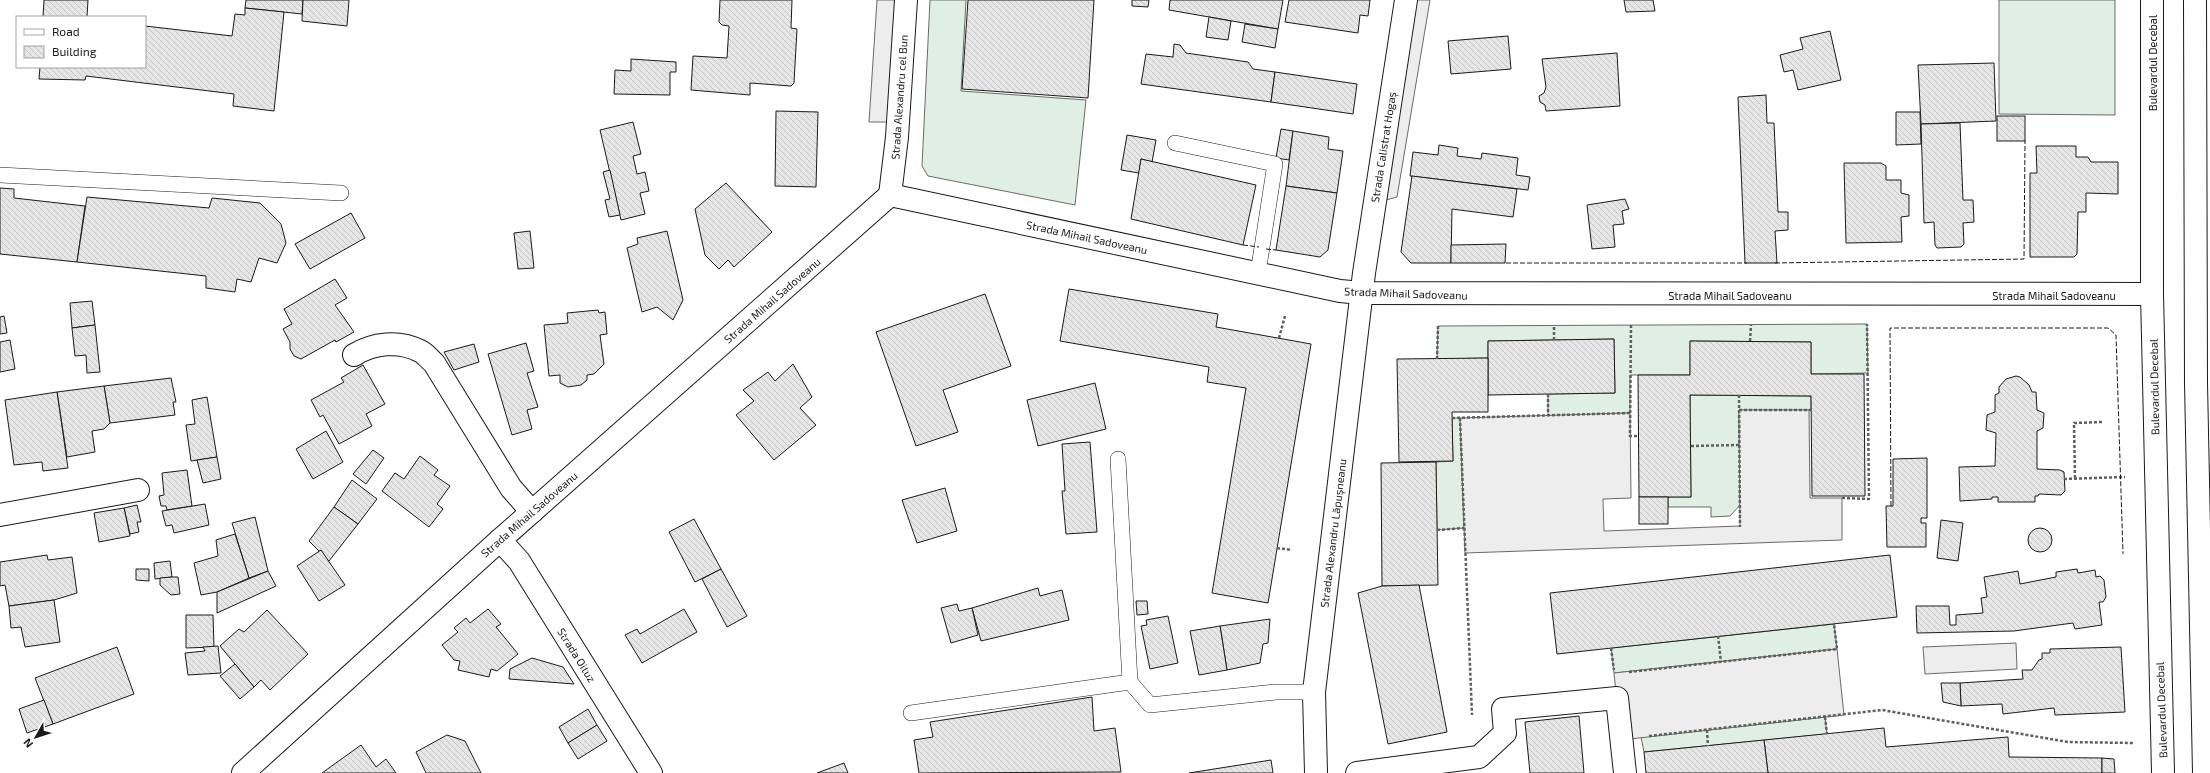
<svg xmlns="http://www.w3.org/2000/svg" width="2210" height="773" font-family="'Exo 2',sans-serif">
<defs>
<pattern id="building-back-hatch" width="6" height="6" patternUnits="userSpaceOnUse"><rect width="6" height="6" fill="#e6e6e6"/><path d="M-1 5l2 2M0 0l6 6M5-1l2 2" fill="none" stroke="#c5c5c5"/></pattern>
</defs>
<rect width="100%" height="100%" fill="#fff"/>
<!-- grass -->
<g fill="#e0efe3" stroke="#6a6a6a">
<polygon points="930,0 966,0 961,91 1086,100 1075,205 928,176 922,166"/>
<polygon points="1999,0 2115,0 2115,115 1999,114"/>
<polygon points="1867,324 1868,373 1811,374 1811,342 1690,341 1690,375 1630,375 1630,413 1548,416 1548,394 1615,393 1614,339 1488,341 1488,358 1437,359 1438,326"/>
<polygon points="1690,395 1811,396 1811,410 1739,410 1740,505 1730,516 1711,517 1711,507 1668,507 1668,497 1691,497"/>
<polygon points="1452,418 1460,418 1464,528 1437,530 1436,462 1453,461"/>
<polygon points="1834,624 1837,649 1614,673 1611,648"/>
<polygon points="1825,717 1827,734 1644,752 1641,737"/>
</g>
<!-- parking -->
<g fill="#ededed" stroke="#6a6a6a">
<polygon points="877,0 897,0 889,122 869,122"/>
<polygon points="1412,0 1430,0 1397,197 1382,201"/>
<polygon points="1739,410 1809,410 1810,498 1842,498 1842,540 1465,553 1460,418 1630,413 1631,498 1603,499 1604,531 1740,526"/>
<polygon points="2016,643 2017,669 1925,674 1923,647"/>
<polygon points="1837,649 1844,715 1621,740 1614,673"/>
</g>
<!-- building -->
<g fill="url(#building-back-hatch)" stroke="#1a1a1a">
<polygon points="44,0 88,0 87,17 43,17"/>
<polygon points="246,0 303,0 302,14 245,8"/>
<polygon points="303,0 349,0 347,26 302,21"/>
<polygon points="720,0 792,0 791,28 797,29 794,83 791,86 750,83 750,95 691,90 693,56 727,58 729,26 722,25 719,22"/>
<polygon points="968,0 1094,0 1088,98 962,89"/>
<polygon points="1132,0 1149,0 1148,7 1132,6"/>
<polygon points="1170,0 1283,0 1278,29 1169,10"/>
<polygon points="1289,0 1370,0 1368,16 1360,15 1358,33 1285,22"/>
<polygon points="1624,0 1653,0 1655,11 1626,12"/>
<polygon points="245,8 284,12 274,111 233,106 234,94 86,76 85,80 39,79 40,67 145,67 145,26 232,36 235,14 245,15"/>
<polygon points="1209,17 1231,21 1228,40 1206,37"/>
<polygon points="1245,24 1278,29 1275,48 1242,42"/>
<polygon points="1830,31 1841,80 1798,90 1793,70 1784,72 1780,55 1803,49 1800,38"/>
<polygon points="1508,36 1511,69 1451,74 1448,41"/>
<polygon points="1174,44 1180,45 1186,53 1248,62 1253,69 1275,72 1271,102 1141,84 1146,54 1173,57"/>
<polygon points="1617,53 1620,106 1546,111 1545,105 1540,102 1539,96 1544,93 1546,87 1542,59"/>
<polygon points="631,59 676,62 676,72 670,72 670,95 614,94 615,70 631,71"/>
<polygon points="1994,63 1996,121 1921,124 1918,65"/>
<polygon points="1275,72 1357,84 1353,114 1271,102"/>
<polygon points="1766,95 1767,123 1774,123 1778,212 1788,212 1788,230 1775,231 1777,263 1745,263 1738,97"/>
<polygon points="776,111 818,112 816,187 775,186"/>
<polygon points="1896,112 1920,112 1921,144 1896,145"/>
<rect x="1997" y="116" width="28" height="25"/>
<polygon points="633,122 641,154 633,156 637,174 645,172 649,191 640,193 645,214 621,220 600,130"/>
<polygon points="1960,123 1963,200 1973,200 1974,222 1963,223 1964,244 1961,247 1937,248 1935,245 1934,222 1924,223 1921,124"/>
<polygon points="1281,129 1293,131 1289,160 1276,158"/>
<polygon points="1293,131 1329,137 1328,149 1343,151 1337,193 1286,186"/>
<polygon points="1127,135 1156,140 1152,162 1141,159 1139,173 1121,170"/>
<polygon points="1439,145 1458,148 1457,156 1481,159 1482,153 1518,158 1516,175 1530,177 1528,190 1410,176 1413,152 1438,155"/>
<polygon points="2036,146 2076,146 2076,157 2088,157 2091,162 2118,162 2118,194 2086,193 2086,212 2078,212 2077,254 2074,257 2030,257 2030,173 2037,173"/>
<polygon points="1141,159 1256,185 1243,245 1131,219"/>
<polygon points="1844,163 1881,163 1886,166 1886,180 1901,180 1901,193 1909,195 1909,216 1901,217 1902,242 1846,243"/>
<polygon points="610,170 620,215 609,217 605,200 610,199 603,172"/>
<polygon points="1412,176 1517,189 1513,217 1452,209 1451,263 1411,263 1401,252"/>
<polygon points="726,183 772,232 734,267 728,260 719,269 705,255 695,209"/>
<polygon points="1286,186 1337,193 1328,250 1320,257 1276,250"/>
<polygon points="0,188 14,189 14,198 85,206 77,262 0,254"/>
<polygon points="87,197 209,208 212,198 260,203 281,224 286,243 277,263 259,258 251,282 237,279 235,292 206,288 206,276 77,262"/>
<polygon points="1625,199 1629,209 1622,211 1624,224 1613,225 1615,247 1592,249 1587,205"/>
<polygon points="351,213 365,238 310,269 295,244"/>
<polygon points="530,231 534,268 518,269 514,233"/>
<polygon points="667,231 683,300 673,320 657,307 642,312 627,248 638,244 637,238"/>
<polygon points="1506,244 1505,263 1451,263 1451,245"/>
<polygon points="335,279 347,298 335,305 354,332 336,342 335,340 301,359 294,356 290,349 290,342 283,329 292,324 284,309"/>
<polygon points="1069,289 1218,314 1216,327 1311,344 1268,603 1212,593 1246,388 1207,382 1209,367 1060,341"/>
<polygon points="985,294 1011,366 943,390 958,432 916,446 876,332"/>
<polygon points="92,301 95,325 72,328 70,303"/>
<polygon points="598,310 599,313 605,312 607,334 600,335 604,364 594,374 587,375 587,380 581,385 568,387 560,383 560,375 549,376 544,325 568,323 567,313"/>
<polygon points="4,316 7,333 0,334 0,317"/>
<polygon points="95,325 100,372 87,373 86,355 75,356 72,328"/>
<polygon points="1614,339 1615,393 1488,395 1488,341"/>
<polygon points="10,340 15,369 0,372 0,342"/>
<polygon points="1690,341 1811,342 1811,374 1864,374 1865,496 1812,496 1811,396 1690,395 1691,497 1639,497 1638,375 1690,375"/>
<polygon points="526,343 534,371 527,373 538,407 527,410 532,429 512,435 488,354"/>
<polygon points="474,344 479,362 454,370 444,352"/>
<polygon points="1488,358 1488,412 1452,412 1453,461 1399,462 1397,359"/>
<polygon points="793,364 812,397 800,408 816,425 774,460 736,415 754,401 743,390 768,372 775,381"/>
<polygon points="363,365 385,404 366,414 372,426 339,444 323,415 320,417 311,400 344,382 341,378"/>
<polygon points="2016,376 2020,377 2029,385 2032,392 2036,392 2037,410 2044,413 2043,428 2037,431 2037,469 2060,470 2064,472 2065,491 2061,495 2039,494 2038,496 2035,496 2035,502 1998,502 1998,497 1992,497 1992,499 1960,501 1959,467 1995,466 1996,433 1986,430 1987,415 1995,412 1995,395 1999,393 1999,387 2006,379"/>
<polygon points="171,378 176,402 173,402 175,415 110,423 104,386"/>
<polygon points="1095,383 1106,429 1038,446 1027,400"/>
<polygon points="104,386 110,423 104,429 92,431 95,452 67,457 57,392"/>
<polygon points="57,392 68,468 43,471 42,462 14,465 5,400"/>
<polygon points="207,397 217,457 191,461 186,425 195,424 192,400"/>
<polygon points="326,431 343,462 313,479 296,449"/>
<polygon points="1090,442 1097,532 1066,534 1062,491 1065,491 1062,444"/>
<polygon points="373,450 384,458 366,484 353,474"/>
<polygon points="420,456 438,470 434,475 450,486 437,504 443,509 429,527 382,491 395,473 404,479"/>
<polygon points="217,457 221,479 203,483 197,460"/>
<polygon points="1927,458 1927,518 1921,518 1921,523 1926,523 1926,547 1887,547 1886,506 1893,506 1893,459"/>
<polygon points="1436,462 1438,585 1382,586 1381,463"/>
<polygon points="187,470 192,506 167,510 166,506 161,506 159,496 164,495 162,473"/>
<polygon points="352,480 377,499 358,524 334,507"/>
<polygon points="945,488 957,531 917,543 902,500"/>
<rect x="1639" y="497" width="29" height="27"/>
<polygon points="205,504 209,525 174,533 172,525 166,526 162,511"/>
<polygon points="137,505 141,522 137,522 139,532 130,534 124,508"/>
<polygon points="334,507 358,524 329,561 309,541"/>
<polygon points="124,508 130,536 99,542 94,513"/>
<polygon points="255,517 268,571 249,578 232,523"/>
<polygon points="694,519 721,569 695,582 669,532"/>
<polygon points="1941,520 1963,523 1958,561 1937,558"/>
<circle cx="2040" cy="540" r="12"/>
<polygon points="235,534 249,578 217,592 201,595 194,563 218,556 216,540"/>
<polygon points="321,550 345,585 319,601 297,566"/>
<polygon points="47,555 48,560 72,557 77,593 54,600 9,606 5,585 0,586 0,562"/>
<polygon points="1890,555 1897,617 1557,654 1550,593"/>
<polygon points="170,561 172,577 155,579 154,563"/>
<polygon points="136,569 149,569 149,581 136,580"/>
<polygon points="721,569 747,616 727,627 702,579"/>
<polygon points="2077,569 2078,573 2095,570 2096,577 2100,576 2104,580 2106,597 2103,602 2099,602 2102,625 2075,629 2073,623 2014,631 1917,633 1916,606 1949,606 1950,625 1956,625 1956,615 1983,613 1981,598 1987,597 1984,577 2018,571 2020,584 2056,577 2056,572"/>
<polygon points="268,571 276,586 217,613 217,592"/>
<polygon points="172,577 178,577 180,594 171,595 160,585 160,578"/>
<polygon points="1419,585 1447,732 1388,744 1358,593 1382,586"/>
<polygon points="1038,588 1040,596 1062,590 1069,620 981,641 972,608"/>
<polygon points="54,600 60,642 25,647 21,627 11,628 9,606"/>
<polygon points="1136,601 1147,601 1148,614 1137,615"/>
<polygon points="957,604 959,611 972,608 978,635 951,643 941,608"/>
<polygon points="488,609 501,624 496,627 518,654 497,671 491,669 489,677 458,670 460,661 454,660 442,645 458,632 454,628 466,618 470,623"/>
<polygon points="684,609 697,632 642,663 625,635 637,629 640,634"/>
<polygon points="267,610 308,654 270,690 261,680 254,687 220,646 239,629 244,632"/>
<polygon points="186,615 213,615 214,647 186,648"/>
<polygon points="1168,616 1178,663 1150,669 1141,626 1147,625 1146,620"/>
<polygon points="1270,619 1268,643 1263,644 1260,663 1227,670 1220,626"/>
<polygon points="1220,626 1227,670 1199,675 1190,631"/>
<polygon points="218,646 221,673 188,675 185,653 205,651 203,647"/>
<polygon points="117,647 134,694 53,724 35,678"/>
<polygon points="2121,647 2125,712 2055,715 2054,708 2003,714 2002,704 1961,706 1960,683 2023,679 2022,670 2032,670 2039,660 2042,659 2042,653 2050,653 2050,649"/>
<polygon points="532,658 563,667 574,684 509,679 510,669"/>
<polygon points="235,664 254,687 240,699 220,676"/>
<polygon points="1941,683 1960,683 1961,706 1943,702"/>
<polygon points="1092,697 1094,731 1115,728 1121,772 919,773 914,740 933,737 930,722"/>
<polygon points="44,700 53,724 27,733 19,709"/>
<polygon points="588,709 597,725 568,743 559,727"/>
<polygon points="1579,716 1584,773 1530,773 1525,722"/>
<polygon points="597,725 607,741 578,759 568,743"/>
<polygon points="1884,728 1886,747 2008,737 2009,757 2102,758 2102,773 1768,773 1764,740"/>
<polygon points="447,735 465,741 481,773 426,773 416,752"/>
<polygon points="1764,740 1768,773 1646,773 1644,752"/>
<polygon points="361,745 376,767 386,759 396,773 322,773"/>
<polygon points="2102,758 2114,759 2115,773 2102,773"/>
<polygon points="1271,760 1273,773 1189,773"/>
<polygon points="844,763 848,773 817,773"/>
</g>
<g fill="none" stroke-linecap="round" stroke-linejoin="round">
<!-- service casing -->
<g stroke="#1a1a1a" stroke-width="16">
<g id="service">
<polyline points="1175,143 1275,164 1258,273"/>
<polyline points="0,175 341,193"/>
<polyline points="1118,459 1130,682 1150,705 1276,692 1314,692"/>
<polyline points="911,713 1130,682"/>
</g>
</g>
<!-- minor casing -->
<g stroke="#1a1a1a" stroke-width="24">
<g id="minor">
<polyline points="890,195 897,137 906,0"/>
<path d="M354,355c19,-12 45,-15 66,-4 5,2 9,8 14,12l77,125 21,24"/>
<polyline points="0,515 138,490"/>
<polyline points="500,540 519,561 651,773"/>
<polyline points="1316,773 1314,692 1364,273 1406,0"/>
<polyline points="1357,773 1479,757 1505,733 1503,709 1617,698 1625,773"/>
</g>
</g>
<!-- tertiary casing -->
<g stroke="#1a1a1a" stroke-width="24">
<polyline id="tertiary" points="243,773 500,540 890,195 1340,291 1362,293 2152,294"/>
</g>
<!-- primary casing -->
<g stroke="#1a1a1a" stroke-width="24">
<g id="primary">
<polyline points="2152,0 2152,294 2163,773"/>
<polyline points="2195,0 2196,383 2204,773"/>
</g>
</g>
<!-- path -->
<g stroke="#5f5f5f" stroke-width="2.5" stroke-dasharray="3 2" stroke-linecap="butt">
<polyline points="1631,325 1630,436 1638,436"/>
<polyline points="1279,338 1285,316"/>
<polyline points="1554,340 1554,325"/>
<polyline points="1750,341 1751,325"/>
<polyline points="1437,359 1438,326"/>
<polyline points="1548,394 1548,416"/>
<polyline points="1739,395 1740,527"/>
<polyline points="1739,410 1811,410"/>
<polyline points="1452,418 1630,413"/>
<polyline points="1460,418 1472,715"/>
<polyline points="1691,446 1739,445"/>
<polyline points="2075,478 2074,423 2102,422"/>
<polyline points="2064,479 2125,477"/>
<polyline points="1842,498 1869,499 1867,324"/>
<polyline points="1437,530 1464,528"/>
<polyline points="1277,548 1292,550"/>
<polyline points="1718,636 1721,662"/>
<polyline points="1611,648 1614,670"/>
<polyline points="1629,672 1837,649 1834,624"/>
<polyline points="1825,717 1827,734"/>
<polyline points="1707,730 1708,746"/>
<polyline points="1649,736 1882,710 2068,742 2133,743"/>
</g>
<!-- service -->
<use href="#service" stroke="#fff" stroke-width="15"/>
<!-- minor -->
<use href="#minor" stroke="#fff" stroke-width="22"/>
<!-- tertiary -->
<use href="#tertiary" stroke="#fff" stroke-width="22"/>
<!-- primary -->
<use href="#primary" stroke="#fff" stroke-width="22"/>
<!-- fence -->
<g stroke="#1a1a1a" stroke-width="1" stroke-dasharray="5 2" stroke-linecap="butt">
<polyline points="1243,245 1259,247"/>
<polyline points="1266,249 1276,250"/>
<polyline points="1506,263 1747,263"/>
<polyline points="1775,263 2024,259 2025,141"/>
<polyline points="1891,506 1890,328 2108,328 2116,335 2123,554"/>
</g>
</g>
<g text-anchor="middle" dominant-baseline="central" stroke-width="3" stroke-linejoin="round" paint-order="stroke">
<!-- street labels -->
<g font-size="11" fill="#1a1a1a" stroke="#fff">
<text transform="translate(2152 63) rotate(-90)">Bulevardul Decebal</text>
<text transform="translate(899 97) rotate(-86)">Strada Alexandru cel Bun</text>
<text transform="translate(1383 147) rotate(-81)">Strada Calistrat Hogaș</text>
<text transform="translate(1087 237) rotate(12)">Strada Mihail Sadoveanu</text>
<text transform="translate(1406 293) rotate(2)">Strada Mihail Sadoveanu</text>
<text x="1730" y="295">Strada Mihail Sadoveanu</text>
<text x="2054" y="295">Strada Mihail Sadoveanu</text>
<text transform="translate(772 300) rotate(-41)">Strada Mihail Sadoveanu</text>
<text transform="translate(2154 387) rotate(-91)">Bulevardul Decebal</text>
<text transform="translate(529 514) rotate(-41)">Strada Mihail Sadoveanu</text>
<text transform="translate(1333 533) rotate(-83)">Strada Alexandru Lăpușneanu</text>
<text transform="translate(577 655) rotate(58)">Strada Oituz</text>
<text transform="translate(2161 710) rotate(-92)">Bulevardul Decebal</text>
</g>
</g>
<!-- legend -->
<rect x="16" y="16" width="130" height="52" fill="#ffffff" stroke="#a3a3a3"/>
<rect x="24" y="29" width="20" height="6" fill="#ffffff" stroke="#a3a3a3"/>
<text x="52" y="36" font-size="12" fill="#1a1a1a">Road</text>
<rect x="24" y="46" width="20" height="12" fill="url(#building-back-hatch)" stroke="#a3a3a3"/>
<text x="52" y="56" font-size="12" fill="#1a1a1a">Building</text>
<!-- north arrow -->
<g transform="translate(36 737) rotate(231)" stroke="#ffffff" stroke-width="3" paint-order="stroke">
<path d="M0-3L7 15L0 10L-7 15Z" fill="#1a1a1a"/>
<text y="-6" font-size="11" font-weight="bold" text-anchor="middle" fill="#1a1a1a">N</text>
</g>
</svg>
